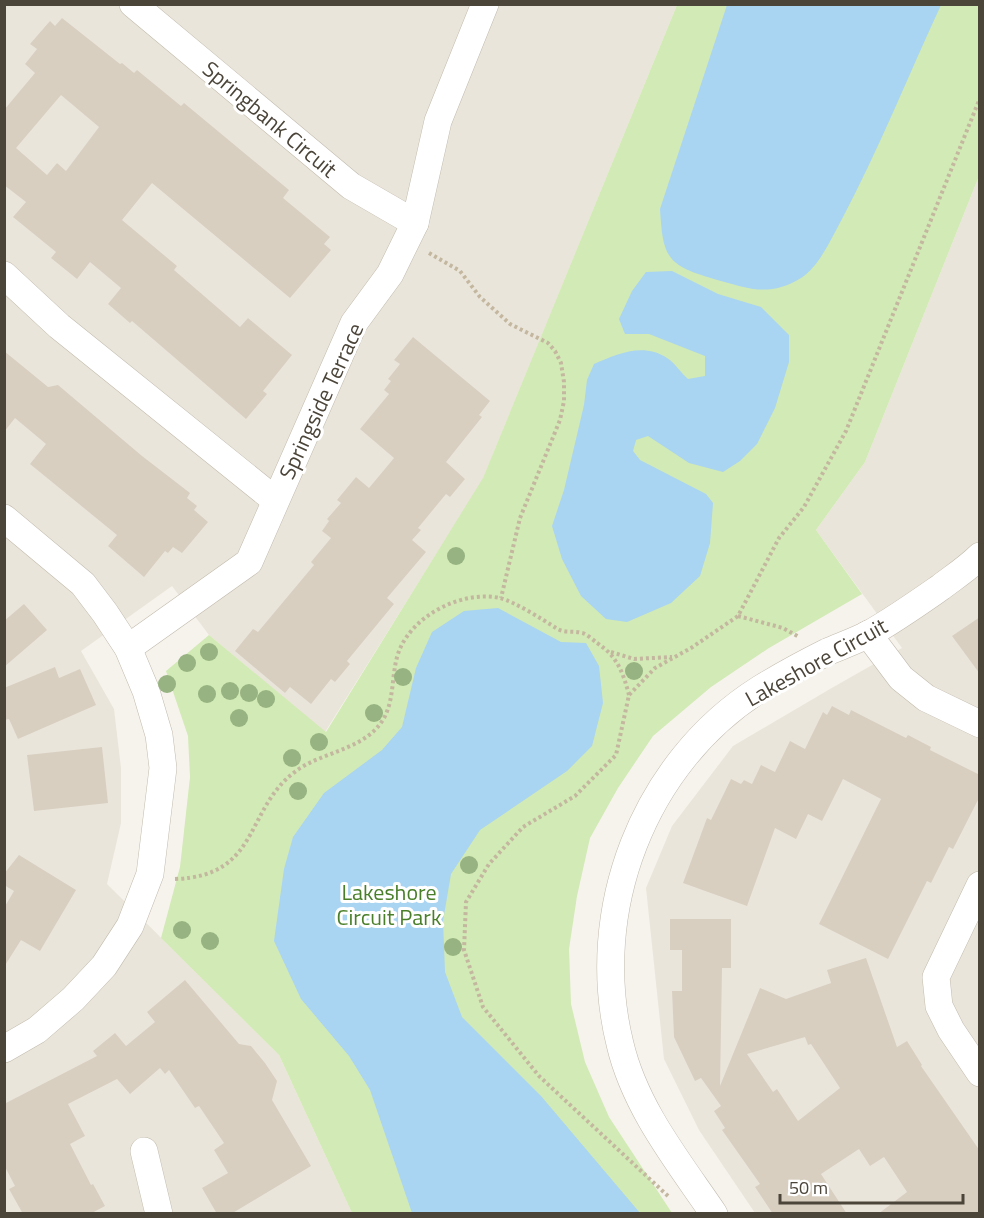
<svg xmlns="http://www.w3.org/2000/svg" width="984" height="1218" font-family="'Titillium Web',sans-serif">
<rect width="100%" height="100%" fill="#f6f3ec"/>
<!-- residential -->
<g fill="#eae5da">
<polygon points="5,5 677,5 482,481 325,732 209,635 172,586 81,651 114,709 121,768 121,823 107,884 279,1055 352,1213 5,1214"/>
<polygon points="979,176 979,1213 755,1213 699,1130 664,1059 646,888 672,826 733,746 830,689 902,648 816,530 865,462"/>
</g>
<!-- green -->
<polygon fill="#d2eab5" points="677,5 979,5 979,176 865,462 816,530 862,594 769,648 711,687 653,736 618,788 590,838 577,896 569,949 571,1004 585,1062 609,1117 672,1213 352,1213 279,1055 161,938 180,867 190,777 188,736 166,671 209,635 326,732 483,478"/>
<!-- water -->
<g fill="#a9d4f2">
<path d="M727,5h214c-33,71 -62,144 -99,214 -10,18 -23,48 -41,59 -33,20 -54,10 -87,1 -48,-14 -51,-22 -54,-70z"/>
<path d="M672,271l46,23 43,13 28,28v27l-14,46 -18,36 -17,17 -17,11 -34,-9 -41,-27 -12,4 -3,11 7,9 66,34 7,9 -3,40 -10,33 -29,27 -44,19 -21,-3 -25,-23 -19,-37 -10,-33 12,-36 20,-85 3,-25 7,-16c23,-10 49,-22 73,-6 8,5 14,15 21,21l17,-3v-20l-56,-22h-24l-6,-15 13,-28 14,-19z"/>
<polygon points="498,608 561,642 586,643 599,666 603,703 592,746 567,771 480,830 451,874 443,921 445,972 462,1017 541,1096 640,1213 412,1213 370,1090 349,1056 301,999 274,941 284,869 293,837 324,793 382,750 402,727 416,668 432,632 464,611"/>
</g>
<!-- building -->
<g fill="#d8cfc1" fill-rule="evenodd">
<path d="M62,18l58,46 2,-1 12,10 3,-3 44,36 3,-3 105,87 -6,8 47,39 -6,7 7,6 -41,48 -138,-115 -30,37 55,46 -3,4 66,57 8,-9 44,37 -29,36 4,3 -21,25 -114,-98 -2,2 -22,-19 13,-16 -31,-26 -13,17 -26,-21 5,-6 -43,-35 13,-15 -22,-17v-75l31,-37 -10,-9 12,-15 -7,-5 20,-23 5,5zM61,95l38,32 -33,44 -9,-8 -10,12 -31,-27z"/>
<polygon points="413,337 490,401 479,415 482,417 446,462 465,479 450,497 446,494 418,528 421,530 412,540 426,552 387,598 394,604 347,661 350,664 335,682 331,679 311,704 290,687 285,693 235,651 253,629 258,632 314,565 311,562 331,538 322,531 329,521 327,519 341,503 337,500 356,477 369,488 394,458 360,429 389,394 384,390 391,381 388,379 400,364 394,360"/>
<polygon points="4,351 48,387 58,385 142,456 190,493 187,498 197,506 194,510 208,522 182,553 173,547 168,553 165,551 144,577 108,546 117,535 30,464 46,444 15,418 4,432"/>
<polygon points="24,604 47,630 4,667 4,621"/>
<polygon points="980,617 980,674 952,636"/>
<polygon points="55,667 59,678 80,669 96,705 18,739 9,719 4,720 4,688"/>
<polygon points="832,706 849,715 851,710 906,738 908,735 931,747 930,750 980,775 980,796 953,849 949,847 931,883 927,881 888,959 819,924 881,799 843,779 822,821 808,814 796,839 775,828 747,906 683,883 707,818 711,820 731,779 741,784 744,780 752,784 761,765 775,772 790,741 805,749 823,712 827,715"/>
<polygon points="102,747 108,803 34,811 27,755"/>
<polygon points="19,855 76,890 40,951 21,940 4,967 4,908 14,891 4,885 4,874"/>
<path d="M670,919h61v49h-9l-2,118 40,-98 26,11 45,-16 -4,-13 39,-12 31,89 10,-6 15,24 -1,1 59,85v63h-102l29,-22 -23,-35 -14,9 -11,-17 -38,25 26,40h-74l-18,-27 5,-3 -38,-54 3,-2 -11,-17 7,-5 -20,-28 -6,3 -21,-44 -2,-46h10v-41h-12zM805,1037l3,8 3,-1 29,44 -42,33 -21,-32 -4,3 -26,-38z"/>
<polygon points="185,980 239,1044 251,1046 265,1063 277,1081 272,1100 311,1166 231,1214 217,1214 202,1188 228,1173 214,1150 224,1143 199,1106 195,1108 169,1070 165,1074 160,1068 130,1094 117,1079 68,1104 85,1136 70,1144 91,1185 93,1184 105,1206 90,1214 23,1214 9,1189 15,1186 4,1165 4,1104 97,1056 93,1051 115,1033 126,1046 155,1022 147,1012"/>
</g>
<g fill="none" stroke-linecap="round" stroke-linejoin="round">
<!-- street casing -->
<g stroke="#c2bbae" stroke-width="28">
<g id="street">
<polyline points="133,4 351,186 415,223"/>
<polyline points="4,275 59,326 275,500"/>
<polyline points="4,518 83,584 105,613 128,648 146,691 159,735 163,768 150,874 130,926 104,966 73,999 37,1030 4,1049"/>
<polyline points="868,634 901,678 926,698 980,724"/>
<polyline points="128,648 249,562 354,323 390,274 415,223 438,121 485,4"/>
<polyline points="980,885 936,977 939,1006 951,1030 980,1073"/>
<polyline points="144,1151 159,1214"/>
<path d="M714,1214c-36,-53 -79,-106 -94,-170 -33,-133 23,-281 140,-355 21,-13 45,-26 67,-37 14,-6 28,-11 42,-18 25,-14 49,-31 72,-47 13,-10 27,-19 39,-31"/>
</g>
</g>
<!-- path -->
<g stroke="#c4b79f" stroke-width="4" stroke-dasharray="3 3" stroke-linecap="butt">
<polyline points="429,253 460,271 480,297 510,324 548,343 555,351 561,363 564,382 564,401 560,420 520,518 501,598"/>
<polyline points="738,616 783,628 799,637"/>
<polyline points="611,652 634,659 672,657"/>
<path d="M175,879c86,-3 69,-70 121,-108 27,-20 70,-21 88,-53 11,-20 7,-46 15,-67 14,-36 63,-61 101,-53 15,4 42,21 56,30 9,6 16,2 26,5 5,1 11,7 15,10 20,13 26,29 32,52"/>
<polyline points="668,1196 539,1076 483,1007 464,950 466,902 489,864 523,827 575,796 616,755 629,695 655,668 691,648 738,616 779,538 804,507 846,431 980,98"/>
</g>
<!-- street -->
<use href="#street" stroke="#fff" stroke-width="27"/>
</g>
<!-- trees -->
<g fill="#97b381">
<circle cx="456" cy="556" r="9"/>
<circle cx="209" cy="652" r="9"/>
<circle cx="187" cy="663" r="9"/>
<circle cx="634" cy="671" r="9"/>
<circle cx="403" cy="677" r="9"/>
<circle cx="167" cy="684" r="9"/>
<circle cx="230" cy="691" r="9"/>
<circle cx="249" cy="693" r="9"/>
<circle cx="207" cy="694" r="9"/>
<circle cx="266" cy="699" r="9"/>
<circle cx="374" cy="713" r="9"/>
<circle cx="239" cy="718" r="9"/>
<circle cx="319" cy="742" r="9"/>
<circle cx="292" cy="758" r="9"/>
<circle cx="298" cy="791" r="9"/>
<circle cx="469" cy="865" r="9"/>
<circle cx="182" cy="930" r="9"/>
<circle cx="210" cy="941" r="9"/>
<circle cx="453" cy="947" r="9"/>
</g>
<g text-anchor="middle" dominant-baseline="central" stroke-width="6" stroke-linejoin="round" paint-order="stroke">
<!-- street labels -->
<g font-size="22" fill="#4b4439" stroke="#fff">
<text transform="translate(270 119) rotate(40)">Springbank Circuit</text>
<text transform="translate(321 401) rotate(-65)">Springside Terrace</text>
<text transform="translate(816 662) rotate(-29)">Lakeshore Circuit</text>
</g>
<!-- park labels -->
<g font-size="22" fill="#4a7f2a" stroke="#fff">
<text x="389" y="892">Lakeshore<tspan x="389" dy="25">Circuit Park</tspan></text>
</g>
</g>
<!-- border -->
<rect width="984" height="1218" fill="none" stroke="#4b4439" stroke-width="12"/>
<!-- scale -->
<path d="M780 1194v9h183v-9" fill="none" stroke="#4b4439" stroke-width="3"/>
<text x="789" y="1194" font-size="18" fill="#4b4439" stroke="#ffffff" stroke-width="4.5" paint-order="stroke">50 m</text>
</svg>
